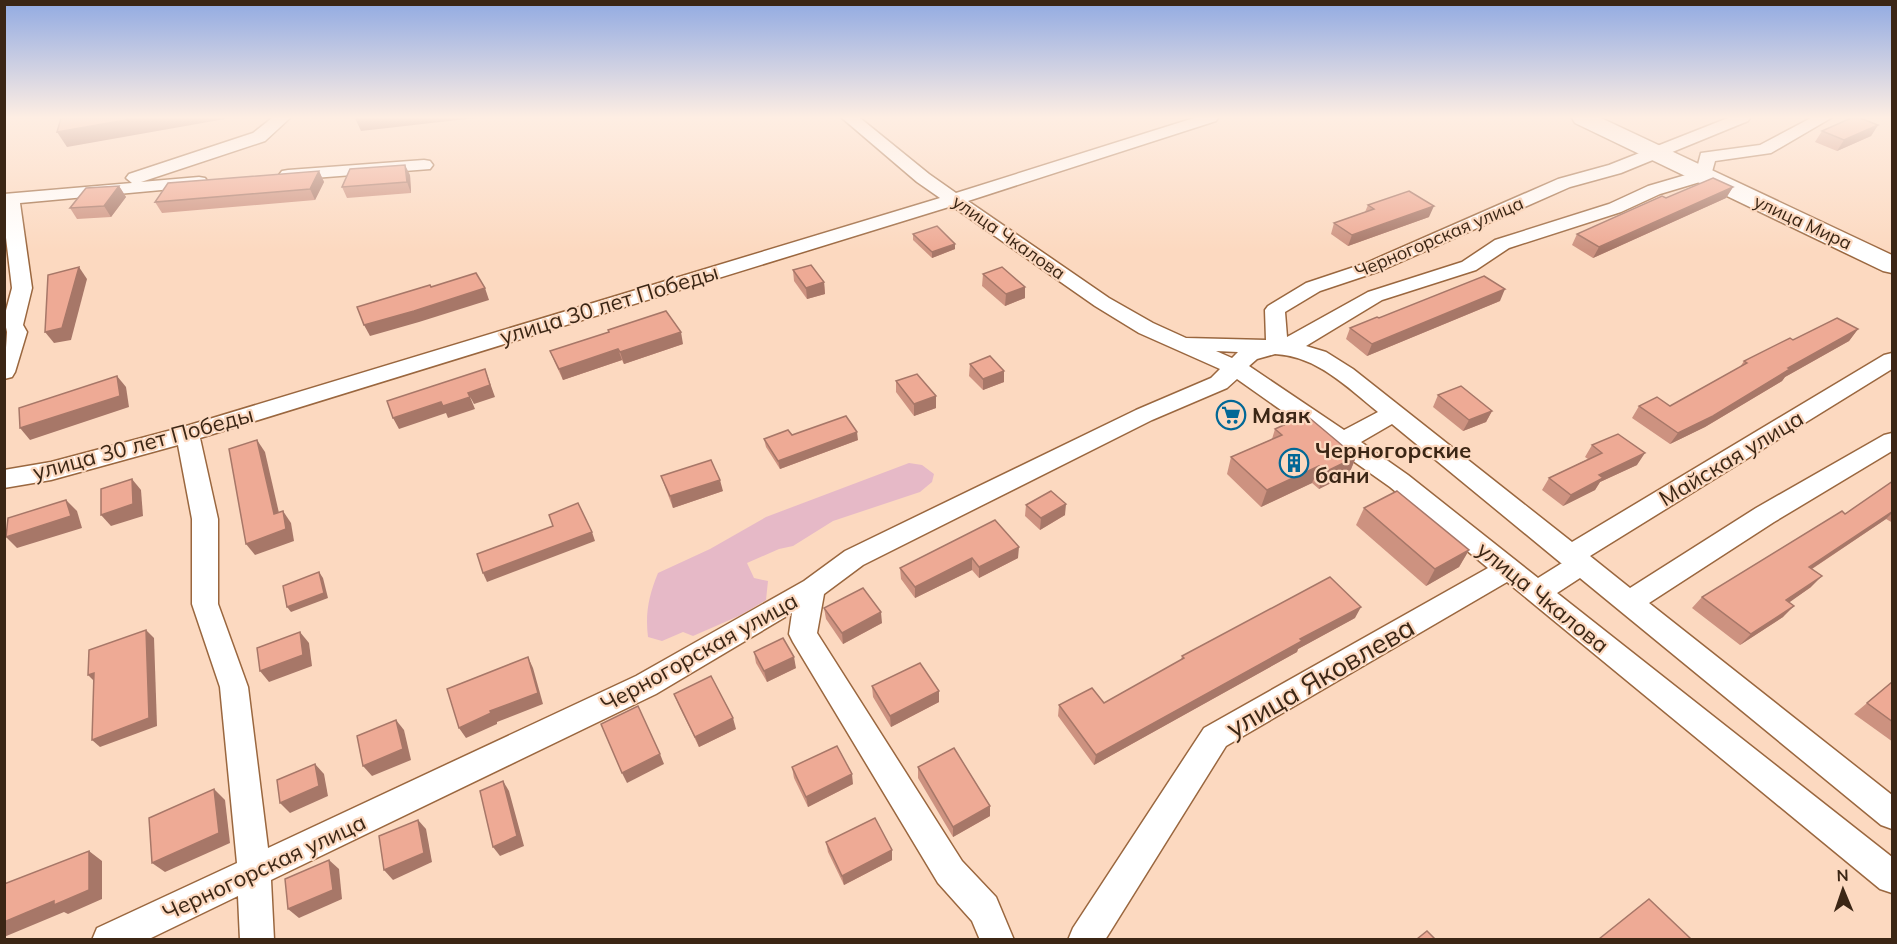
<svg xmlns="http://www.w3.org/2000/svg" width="1897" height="944" font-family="Mulish,sans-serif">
<rect width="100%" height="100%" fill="#fcd9c0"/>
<!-- green -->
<path fill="#e6b9c7" d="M909,463l13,2 12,9 -2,8 -12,10 -87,29 -40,25 -14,3 -32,14 7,15 14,3 -2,19 -25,15 -48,21 -10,-4 -21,9 -14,-4c-3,-24 1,-42 10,-64l52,-24 56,-32z"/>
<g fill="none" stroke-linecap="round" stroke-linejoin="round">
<!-- minor casing -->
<g stroke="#9a673f" stroke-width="3">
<g id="minor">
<polygon points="272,118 290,118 265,141 141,182 199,177 205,178 208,182 205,186 20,203 32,288 23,325 27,332 15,372 12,377 4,379 7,332 4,318 12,288 4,221 4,194 132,183 126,178 129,174 253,133"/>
<path d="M842,118h18l69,56 27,19 238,-75h24l-2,3 -248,80 141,97 44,25 33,15 80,2 -1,-30 3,-4 38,-23 60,-20 192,-84 51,-14 119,-47h22l-2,3 -127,52 -51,14 -190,84 -60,20 -35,21 2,25 81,-45 94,-30 33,-22 114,-36 39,-18 48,-14 5,-19 59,-8 51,-27h20l-60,35 -56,8 -5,18 -50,15 -39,18 -112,36 -33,22 -94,30 -76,46 20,6 27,17 219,173 312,-187 8,-2v16l-302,187 40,32 126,-80 128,-73 8,-2v18l-118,71 -125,81 243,192v34l-11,-4 -301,-247 -23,15 335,264v36l-12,-4 -373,-307 -281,164 -121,194h-37l5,-12 131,-200 284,-160 -98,-81 -153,-108 -10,9 -75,32 -289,145 -39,29 -7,39 145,228 34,36 18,43h-34l-8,-19 -34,-38 -145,-241 -4,-8 3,-21 -136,81 -385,186 3,60h-34l-2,-44 -91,44h-55l5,-12 140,-65 -17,-176 -28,-83v-85l-14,-74 -127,35 -47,8v-18l47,-8 132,-35 757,-229 -23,-16zM952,206l143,100 44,27 81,36 -9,9 -75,32 -291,141 -41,30 -168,95 -368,172 -20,-161 -30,-83v-85l-18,-81zM1216,351l22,1 -6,6zM1275,354c42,2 72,33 103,58l-34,18 -95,-64 8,-7zM1392,424l169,139h1l-24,15 -130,-103 -47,-33z"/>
<polygon points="424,160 430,161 433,165 430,169 288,180 282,179 279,175 282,171 288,170"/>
</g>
</g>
<!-- secondary casing -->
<g stroke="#9a673f" stroke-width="3">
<polygon id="secondary" points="1572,118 1601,118 1892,255 1892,273 1883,271 1575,123"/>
</g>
<!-- minor -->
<use href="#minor" fill="#fff" fill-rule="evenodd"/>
<!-- secondary -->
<use href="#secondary" fill="#fff" fill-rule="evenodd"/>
</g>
<!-- wall -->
<g fill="#cd9280">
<polygon points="1878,125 1871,136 1837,151 1815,142 1822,131"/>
<polygon points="319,171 324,182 315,200 162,213 155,202"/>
<polygon points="410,175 411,193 347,198 342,187"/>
<polygon points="119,186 126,197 111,217 77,219 70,208"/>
<polygon points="1733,187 1726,198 1593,258 1572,245 1577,234 1666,198"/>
<polygon points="1368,205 1429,217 1348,246 1331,234 1334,223 1365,212"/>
<polygon points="913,234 955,244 955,249 932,258 913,240"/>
<polygon points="793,270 824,282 825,294 807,299 794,281"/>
<polygon points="983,274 1025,287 1025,298 1005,306 982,286"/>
<polygon points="1500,301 1367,356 1346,339 1350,328 1379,318"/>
<polygon points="1858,329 1849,341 1785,377 1782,381 1705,427 1670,444 1632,418 1639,406 1670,406 1740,367 1744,361 1793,340"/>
<polygon points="609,333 683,344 624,364 622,360 563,380 555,363 550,351"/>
<polygon points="970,364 1004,371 1004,382 983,390 969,376"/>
<polygon points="896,381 936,396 936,408 914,416 896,392"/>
<polygon points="1438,395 1492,411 1486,422 1463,431 1433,407"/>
<polygon points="1275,429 1356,457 1349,474 1319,489 1312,483 1261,507 1227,474 1231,457 1272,439"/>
<polygon points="792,435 858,440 780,469 766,447 764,439"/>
<polygon points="1592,445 1637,465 1600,482 1595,490 1563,506 1542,490 1549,478 1588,459 1585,457"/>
<polygon points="661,476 723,491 673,508 665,487"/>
<polygon points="1893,481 1893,523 1886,519 1812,569 1811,587 1789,602 1783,617 1740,645 1692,608 1702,597 1845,514"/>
<polygon points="1026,505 1065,515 1040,530 1025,516"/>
<polygon points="1364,508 1469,550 1459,567 1426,586 1356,525"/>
<polygon points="995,520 1018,558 979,578 972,570 915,598 901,579 900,568"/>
<polygon points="824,608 882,623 843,644 826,619"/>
<polygon points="1355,618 1298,649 1297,652 1094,765 1058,716 1059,705 1104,703 1181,660 1182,656"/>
<polygon points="754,652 796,668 767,682 756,663"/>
<polygon points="1892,682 1893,682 1893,742 1854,714"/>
<polygon points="872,686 939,691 939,702 891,727 873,697"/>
<polygon points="674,694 736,729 699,747 678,704"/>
<polygon points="792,767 853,784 808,807 794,778"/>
<polygon points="918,767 990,806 990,816 953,837 918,778"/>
<polygon points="826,842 892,860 844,885 828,852"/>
</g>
<!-- shaded-wall -->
<g fill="#a77768">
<polygon points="137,118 225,118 225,119 67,147 57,132"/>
<polygon points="355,118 475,118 361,131"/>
<polygon points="1878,125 1871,136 1837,151 1844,140"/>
<polygon points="405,165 410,175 411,193 407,182"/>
<polygon points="319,171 324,182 315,200 310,189"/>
<polygon points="119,186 126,197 111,217 104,206"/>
<polygon points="1733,187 1726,198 1593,258 1599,247"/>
<polygon points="1434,206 1429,217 1348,246 1352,235"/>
<polygon points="955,244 955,249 932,258 932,252"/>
<polygon points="79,267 87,279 71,340 54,343 45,332"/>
<polygon points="824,282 825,294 807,299 806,288"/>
<polygon points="1025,287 1025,298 1005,306 1006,294"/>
<polygon points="485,288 489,300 419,322 370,336 364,325"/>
<polygon points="1505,289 1500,301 1367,356 1372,344"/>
<polygon points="1858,329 1849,341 1785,377 1782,381 1705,427 1670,444 1678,433 1788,368"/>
<polygon points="681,332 683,344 624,364 620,352"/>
<polygon points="618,349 622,360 563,380 559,369"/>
<polygon points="485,369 495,397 474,404 468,393"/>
<polygon points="1004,371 1004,382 983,390 983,379"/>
<polygon points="117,376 126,387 129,407 30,440 20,428"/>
<polygon points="936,396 936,408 914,416 914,404"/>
<polygon points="470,397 475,409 448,418 446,413 399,429 393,418 441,402"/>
<polygon points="1492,411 1486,422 1463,431 1469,420"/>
<polygon points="857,432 858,440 780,469 778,461"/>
<polygon points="257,440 265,452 282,526 274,514"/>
<polygon points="1645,453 1637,465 1600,482 1595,490 1563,506 1571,495 1599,475"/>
<polygon points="1356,457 1349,474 1319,489 1325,472"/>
<polygon points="1319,466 1312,483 1261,507 1267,490"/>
<polygon points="132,479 141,490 143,516 111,526 101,515"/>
<polygon points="720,480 723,491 673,508 670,496"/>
<polygon points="66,500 77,511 82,528 17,548 6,537"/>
<polygon points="1066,504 1065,515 1040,530 1041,518"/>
<polygon points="283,511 291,523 294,541 255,555 246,544"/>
<polygon points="1893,511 1893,512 1886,519 1798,578 1809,567"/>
<polygon points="592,532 595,541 487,582 483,573"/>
<polygon points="1019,547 1018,558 979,578 979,567"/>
<polygon points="1469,550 1459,567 1426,586 1435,569"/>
<polygon points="972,558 972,570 915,598 915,587"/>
<polygon points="319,572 323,578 328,598 291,612 287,607"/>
<polygon points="1822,576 1811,587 1776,612 1786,600"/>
<polygon points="1794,606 1783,617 1740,645 1751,634"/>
<polygon points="1361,607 1355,618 1298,649 1297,652 1094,765 1096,755 1300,639"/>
<polygon points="881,612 882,623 843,644 842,633"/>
<polygon points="146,630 154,638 157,726 100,747 92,740"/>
<polygon points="300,632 309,643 312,666 269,682 260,671"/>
<polygon points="528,657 533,668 543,704 497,722 497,724 466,738 459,728 490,711"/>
<polygon points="794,657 796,668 767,682 764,671"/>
<polygon points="94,673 96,683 88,675"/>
<polygon points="939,691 939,702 891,727 890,716"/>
<polygon points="733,718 736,729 699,747 695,737"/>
<polygon points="396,720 404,730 411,760 372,776 363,766"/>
<polygon points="660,754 664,764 627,783 622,773"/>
<polygon points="315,764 324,774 328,796 290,813 280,803"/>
<polygon points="852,774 853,784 808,807 806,797"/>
<polygon points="503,781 509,791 524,846 500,856 493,847"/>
<polygon points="214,789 225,800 230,843 165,872 152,863"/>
<polygon points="990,806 990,816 953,837 953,827"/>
<polygon points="418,820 426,829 432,862 393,880 384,870"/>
<polygon points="892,850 892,860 844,885 842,876"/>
<polygon points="89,851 102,861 102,899 68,914 64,912 4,937 4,922"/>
<polygon points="329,860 339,869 342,899 299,918 288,909"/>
</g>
<!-- building -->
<g fill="#eeaa95" stroke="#a77768" stroke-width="1.5">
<polygon points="61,118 137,118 57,132"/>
<polygon points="1851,118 1860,118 1878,125 1844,140 1822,131"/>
<polygon points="405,165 407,182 342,187 350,169"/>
<polygon points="319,171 310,189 155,202 168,183"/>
<polygon points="1713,178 1733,187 1599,247 1577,234 1662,196 1666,198"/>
<polygon points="119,186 104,206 70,208 86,188"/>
<polygon points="1409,191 1434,206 1352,235 1334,223 1374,209 1368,205"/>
<polygon points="937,226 955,244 932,252 913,234"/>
<polygon points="811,265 824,282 806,288 793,270"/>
<polygon points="79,267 62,328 45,332 48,275"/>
<polygon points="1002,267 1025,287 1006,294 983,274"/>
<polygon points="476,273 485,288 414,311 364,325 357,307 430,285 431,287"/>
<polygon points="1484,276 1505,289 1372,344 1350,328 1377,317 1379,318"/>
<polygon points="666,311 681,332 620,352 618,349 559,369 550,351 609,332 608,330"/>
<polygon points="1837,318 1858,329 1788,368 1790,369 1713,416 1678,433 1639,406 1657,397 1670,406 1747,363 1744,361 1790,338 1793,340"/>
<polygon points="990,356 1004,371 983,379 970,364"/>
<polygon points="485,369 490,385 468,393 470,397 443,406 441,402 393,418 387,401"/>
<polygon points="917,374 936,396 914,404 896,381"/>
<polygon points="117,376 120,396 20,428 19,408"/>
<polygon points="1461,386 1492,411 1469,420 1438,395"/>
<polygon points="1306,415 1356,457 1325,472 1319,466 1267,490 1231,457 1282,435 1275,429"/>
<polygon points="846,416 857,432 778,461 764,439 788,430 792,435"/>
<polygon points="1618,434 1645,453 1599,475 1603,478 1571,495 1549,478 1602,453 1592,445"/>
<polygon points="257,440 274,514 283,511 286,529 246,544 229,449"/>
<polygon points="711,460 720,480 670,496 661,476"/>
<polygon points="132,479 133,504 101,515 101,489"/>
<polygon points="1893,481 1893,511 1809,567 1822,576 1786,600 1794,606 1751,634 1702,597 1842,511 1845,514"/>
<polygon points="1051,491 1066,504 1041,518 1026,505"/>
<polygon points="1397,491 1469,550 1435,569 1364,508"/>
<polygon points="66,500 71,516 6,537 8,518"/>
<polygon points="578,503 592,532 483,573 477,554 553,526 549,515"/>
<polygon points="995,520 1019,547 979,567 972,558 915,587 900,568"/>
<polygon points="319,572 324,593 287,607 283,586"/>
<polygon points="1330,577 1361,607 1300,639 1302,641 1096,755 1059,705 1092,688 1104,703 1184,658 1182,656"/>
<polygon points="863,588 881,612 842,633 824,608"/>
<polygon points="146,630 149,718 92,740 94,673 88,675 89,650"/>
<polygon points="300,632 303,655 260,671 257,648"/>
<polygon points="783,638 794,657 764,671 754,652"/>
<polygon points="528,657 538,693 490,711 491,713 459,728 447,689"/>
<polygon points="920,663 939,691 890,716 872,686"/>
<polygon points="711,676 733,718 695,737 674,694"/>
<polygon points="1892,682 1893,682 1893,722 1867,703"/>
<polygon points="638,706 660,754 622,773 601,724"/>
<polygon points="396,720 403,749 363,766 357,736"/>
<polygon points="837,746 852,774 806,797 792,767"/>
<polygon points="954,748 990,806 953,827 918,767"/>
<polygon points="315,764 319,786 280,803 277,780"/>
<polygon points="503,781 517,836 493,847 480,791"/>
<polygon points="214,789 219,833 152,863 149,818"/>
<polygon points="875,818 892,850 842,876 826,842"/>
<polygon points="418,820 424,853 384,870 379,836"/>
<polygon points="89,851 89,890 54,905 54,901 4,922 4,884"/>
<polygon points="329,860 333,890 288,909 285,879"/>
<polygon points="1649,899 1691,939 1599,939"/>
<polygon points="1427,931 1435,939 1417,939"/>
</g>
<!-- sky -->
<linearGradient id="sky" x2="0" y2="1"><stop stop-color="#91aae2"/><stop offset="0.47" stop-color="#feeee3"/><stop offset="1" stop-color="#feeee3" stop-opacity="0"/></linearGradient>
<rect width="1897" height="250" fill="url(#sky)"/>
<!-- icons -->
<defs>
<g id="supermarket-ring" transform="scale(1.5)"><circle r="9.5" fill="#fcd9c0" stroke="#026896" stroke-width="1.5"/><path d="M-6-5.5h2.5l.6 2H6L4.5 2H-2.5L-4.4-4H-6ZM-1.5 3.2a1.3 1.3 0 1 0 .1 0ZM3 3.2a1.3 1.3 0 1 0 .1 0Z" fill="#026896"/></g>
<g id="building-ring" transform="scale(1.5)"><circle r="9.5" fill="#fcd9c0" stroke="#026896" stroke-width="1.5"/><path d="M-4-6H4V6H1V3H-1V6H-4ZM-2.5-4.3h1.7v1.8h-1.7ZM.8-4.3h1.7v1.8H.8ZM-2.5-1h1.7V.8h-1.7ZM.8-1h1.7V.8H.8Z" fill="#026896"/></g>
</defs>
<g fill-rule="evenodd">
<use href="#supermarket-ring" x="1231" y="415"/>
<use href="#building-ring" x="1294" y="463"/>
</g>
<g text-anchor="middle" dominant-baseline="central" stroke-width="4.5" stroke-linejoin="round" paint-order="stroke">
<!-- far-street labels -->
<g font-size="18" fill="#3b2615" stroke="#fcd9c0">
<text transform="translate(1803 222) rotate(25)">улица Мира</text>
<text transform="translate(1009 237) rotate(35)">улица Чкалова</text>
<text transform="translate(1439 237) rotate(-23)">Черногорская улица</text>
</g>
<!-- street labels -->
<g font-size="22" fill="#3b2615" stroke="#fcd9c0">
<text transform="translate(609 304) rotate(-17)">улица 30 лет Победы</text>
<text transform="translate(143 443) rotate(-15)">улица 30 лет Победы</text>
<text transform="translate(1731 458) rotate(-31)">Майская улица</text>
<text transform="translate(1543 597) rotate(39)">улица Чкалова</text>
<text transform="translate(699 652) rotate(-29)">Черногорская улица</text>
<text transform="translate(264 867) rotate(-25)">Черногорская улица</text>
</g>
<!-- poi labels -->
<g font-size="22" font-weight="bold" fill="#3b2615" stroke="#fcd9c0" text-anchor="start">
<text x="1252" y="415">Маяк</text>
<text x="1315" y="450">Черногорские<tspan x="1315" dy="25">бани</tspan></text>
</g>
<!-- near-street labels -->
<g font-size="27" fill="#3b2615" stroke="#fcd9c0">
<text transform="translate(1320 677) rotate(-30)">улица Яковлева</text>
</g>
</g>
<!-- border -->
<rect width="1897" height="944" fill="none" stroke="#3b2615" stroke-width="12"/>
<!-- north arrow -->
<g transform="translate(1843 890) rotate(358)" stroke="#fcd9c0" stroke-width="4.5" paint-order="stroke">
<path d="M0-4.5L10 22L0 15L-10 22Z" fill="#3b2615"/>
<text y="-9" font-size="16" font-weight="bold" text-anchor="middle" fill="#3b2615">N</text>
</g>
</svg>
